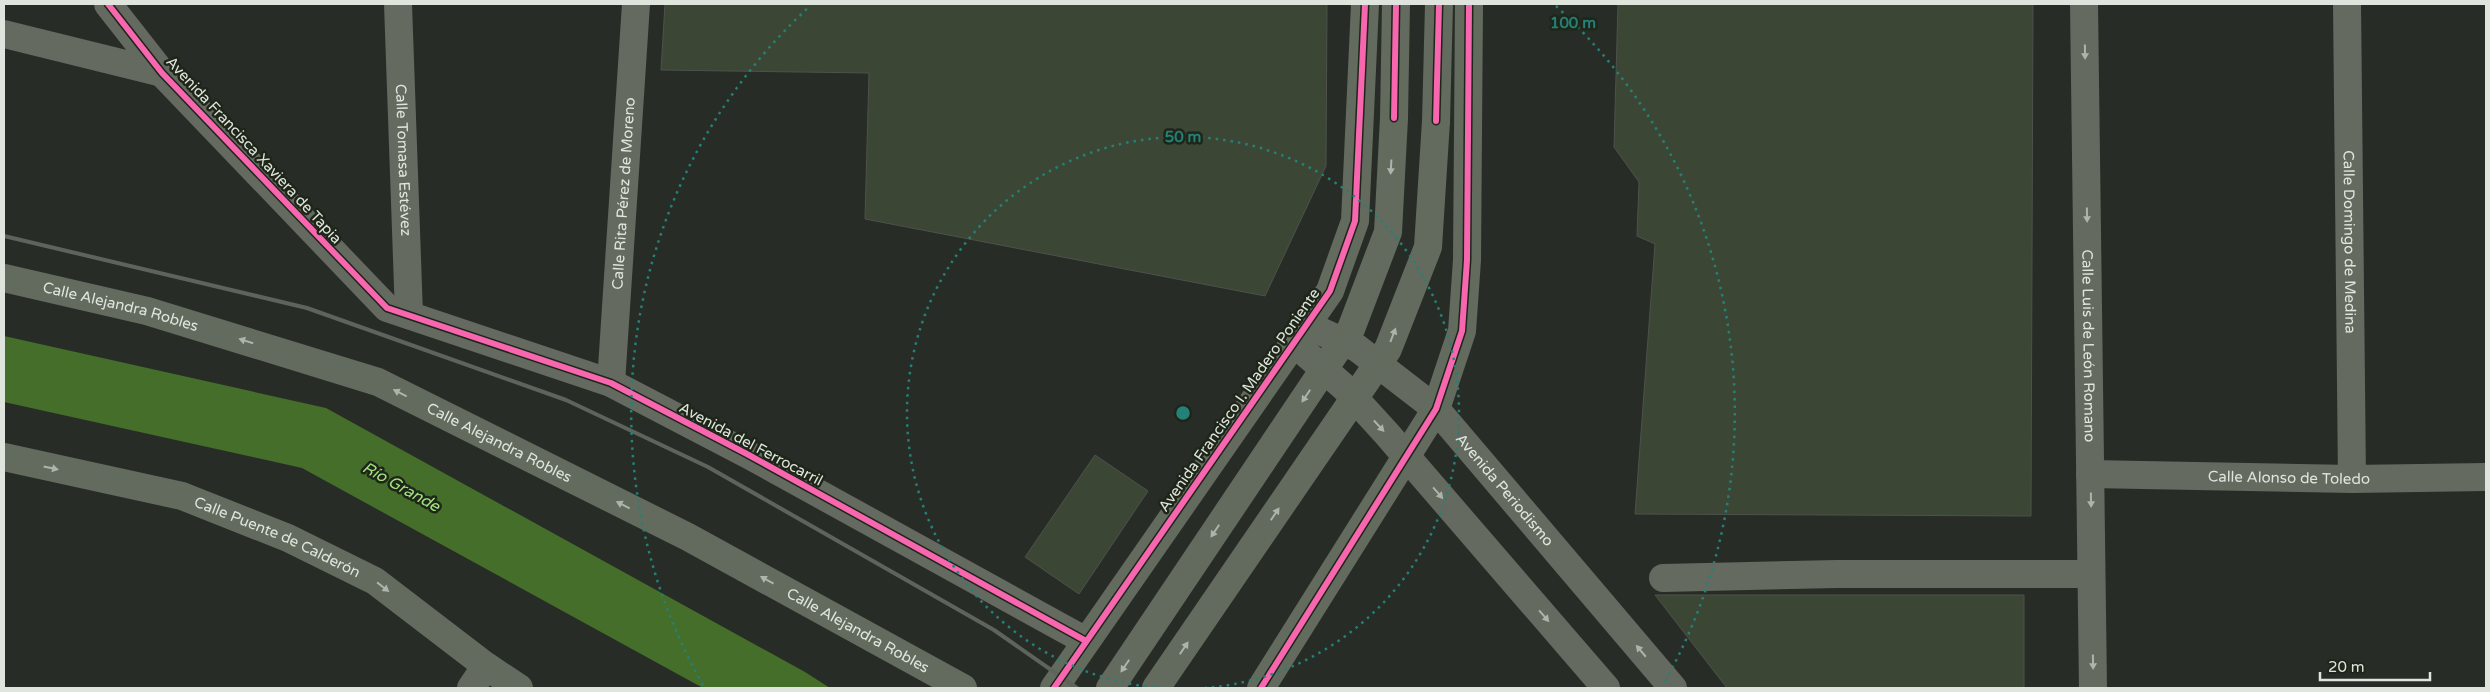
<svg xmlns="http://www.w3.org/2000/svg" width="2490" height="692" font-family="'Varela Round',sans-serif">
<rect width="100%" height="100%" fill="#282c26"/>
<!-- water -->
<polygon fill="#446e2a" points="4,336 326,408 805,672 830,688 703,688 302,468 4,402"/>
<!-- building -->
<g fill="#3c4635" stroke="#4e514c">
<polygon points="665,4 1327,4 1326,166 1265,296 865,219 869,73 661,70"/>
<polygon points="1618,4 2033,4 2031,516 1635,514 1655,244 1637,236 1639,182 1614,147"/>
<polygon points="1095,455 1148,491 1079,594 1025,557"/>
<polygon points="1655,595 2024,595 2024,688 1727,688"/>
</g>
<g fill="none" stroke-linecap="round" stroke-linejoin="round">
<!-- minor -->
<g stroke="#646a60" stroke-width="28">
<polyline points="108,4 162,73 387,308 611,383 747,454 1086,641"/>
<path id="s1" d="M398,4l11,311"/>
<path id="s2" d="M2084,4l9,684"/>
<path id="s3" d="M2347,4l5,475"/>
<polyline points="4,34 162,73"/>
<path id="s4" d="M1307,325l50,23 79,61 237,279"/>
<polyline points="1294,343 1345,388 1387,434 1606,688"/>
<path id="s5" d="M611,383l25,-379"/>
<path id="s6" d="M2090,474l262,5 134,-2"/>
<polyline points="1663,578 1837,574 2091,574"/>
<polyline points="471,688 486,666"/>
</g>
<!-- major -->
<g stroke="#636a5e" stroke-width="28">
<polyline points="1394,118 1396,4"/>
<polyline points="1436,121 1439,4"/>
<path id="s7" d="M4,278l143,33 231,71 310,155 275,151"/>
<path id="s8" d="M4,457l178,39 106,42 87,43 111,85 33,22"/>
<polyline points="1054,688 1330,291 1355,221 1365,4"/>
<polyline points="1261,688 1436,409 1462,331 1467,260 1469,4"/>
</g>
<!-- rail -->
<polyline stroke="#5e635c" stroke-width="4" points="4,236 307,308 566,400 708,467 994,630 1077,688"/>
<!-- major-bridge -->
<g stroke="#636a5e" stroke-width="28">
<polyline points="1110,688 1351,329 1388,232 1394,118"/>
<polyline points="1156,688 1388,349 1428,247 1436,121"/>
</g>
<!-- cycleway casing -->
<g stroke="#1e2619" stroke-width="9">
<g id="cycleway">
<polyline points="108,4 162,73 387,308 611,383 747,454 1086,641"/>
<polyline points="1394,118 1396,4"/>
<polyline points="1436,121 1439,4"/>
<polyline points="1054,688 1330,291 1355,221 1365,4"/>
<polyline points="1261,688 1436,409 1462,331 1467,260 1469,4"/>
</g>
</g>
<!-- cycleway -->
<use href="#cycleway" stroke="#f766af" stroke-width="6"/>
</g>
<!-- one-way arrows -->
<defs><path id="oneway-solid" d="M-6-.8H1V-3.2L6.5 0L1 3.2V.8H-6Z" transform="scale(1.25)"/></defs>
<g fill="#aeb4aa">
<use href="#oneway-solid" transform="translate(2085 52) rotate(89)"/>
<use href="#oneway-solid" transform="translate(2087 215) rotate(89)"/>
<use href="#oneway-solid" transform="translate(1379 426) rotate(47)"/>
<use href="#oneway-solid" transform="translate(1438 493) rotate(49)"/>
<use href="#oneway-solid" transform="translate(2091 500) rotate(89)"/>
<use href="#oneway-solid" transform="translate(1544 616) rotate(49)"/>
<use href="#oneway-solid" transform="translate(1641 651) rotate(-130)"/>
<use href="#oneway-solid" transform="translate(2093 662) rotate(89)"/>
</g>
<g fill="#adb4aa">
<use href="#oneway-solid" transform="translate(1391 167) rotate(93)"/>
<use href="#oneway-solid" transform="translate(1393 335) rotate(-69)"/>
<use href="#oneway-solid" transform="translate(246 341) rotate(-163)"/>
<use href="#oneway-solid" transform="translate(400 393) rotate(-153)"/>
<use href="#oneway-solid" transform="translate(1306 396) rotate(124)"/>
<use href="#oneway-solid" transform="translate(51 468) rotate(12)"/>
<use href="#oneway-solid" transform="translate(623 505) rotate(-153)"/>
<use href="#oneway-solid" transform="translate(1275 514) rotate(-56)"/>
<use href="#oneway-solid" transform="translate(1215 531) rotate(124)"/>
<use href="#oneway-solid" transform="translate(767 580) rotate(-151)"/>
<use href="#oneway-solid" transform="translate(383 587) rotate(38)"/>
<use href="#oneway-solid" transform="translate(1184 648) rotate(-56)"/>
<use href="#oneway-solid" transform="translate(1125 666) rotate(124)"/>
</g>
<!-- distance rings -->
<g fill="none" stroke="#248179" stroke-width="2.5" stroke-dasharray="2.5 5">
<path d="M1161 688A276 276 0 1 1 1205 688"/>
<path d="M703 685A552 552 0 0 1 810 6M1556 6A552 552 0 0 1 1663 685"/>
</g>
<g text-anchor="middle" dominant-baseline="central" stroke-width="5" stroke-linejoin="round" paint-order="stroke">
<!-- street labels -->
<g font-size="15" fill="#dfe5dc" stroke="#1e2619">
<text transform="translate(254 150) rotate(47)">Avenida Francisca Xaviera de Tapia</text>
<text stroke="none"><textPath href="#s1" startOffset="156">Calle Tomasa Estévez</textPath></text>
<text stroke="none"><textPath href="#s5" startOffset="190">Calle Rita Pérez de Moreno</textPath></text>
<text stroke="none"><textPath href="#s3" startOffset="238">Calle Domingo de Medina</textPath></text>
<text stroke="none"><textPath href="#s7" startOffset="120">Calle Alejandra Robles</textPath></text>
<text stroke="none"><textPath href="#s2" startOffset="342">Calle Luis de León Romano</textPath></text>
<text transform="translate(1239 400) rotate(-55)">Avenida Francisco I. Madero Poniente</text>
<text stroke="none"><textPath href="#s7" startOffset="524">Calle Alejandra Robles</textPath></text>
<text transform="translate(751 444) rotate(28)">Avenida del Ferrocarril</text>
<text stroke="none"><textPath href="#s6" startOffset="199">Calle Alonso de Toledo</textPath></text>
<text stroke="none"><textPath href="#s4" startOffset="261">Avenida Periodismo</textPath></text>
<text stroke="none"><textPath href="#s8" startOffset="286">Calle Puente de Calderón</textPath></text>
<text stroke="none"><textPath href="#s7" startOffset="929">Calle Alejandra Robles</textPath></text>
</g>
<!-- water labels -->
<g font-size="16" font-style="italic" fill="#a2e27e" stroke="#1e2619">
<text transform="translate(401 487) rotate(29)">Río Grande</text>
</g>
</g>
<circle cx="1183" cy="413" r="8" fill="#248179" stroke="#1e2619" stroke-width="2.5"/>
<g font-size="15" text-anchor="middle" font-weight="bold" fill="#248179" stroke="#1e2619" stroke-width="5" stroke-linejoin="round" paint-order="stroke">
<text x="1573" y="28">100 m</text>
<text x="1183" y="142">50 m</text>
</g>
<!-- border -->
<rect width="2490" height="692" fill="none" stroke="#dfe5dc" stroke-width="10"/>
<!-- scale -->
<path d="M2320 672v8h110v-8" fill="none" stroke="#dfe5dc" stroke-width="2.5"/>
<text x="2328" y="672" font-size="15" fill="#dfe5dc" stroke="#1e2619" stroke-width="4" paint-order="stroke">20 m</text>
</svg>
